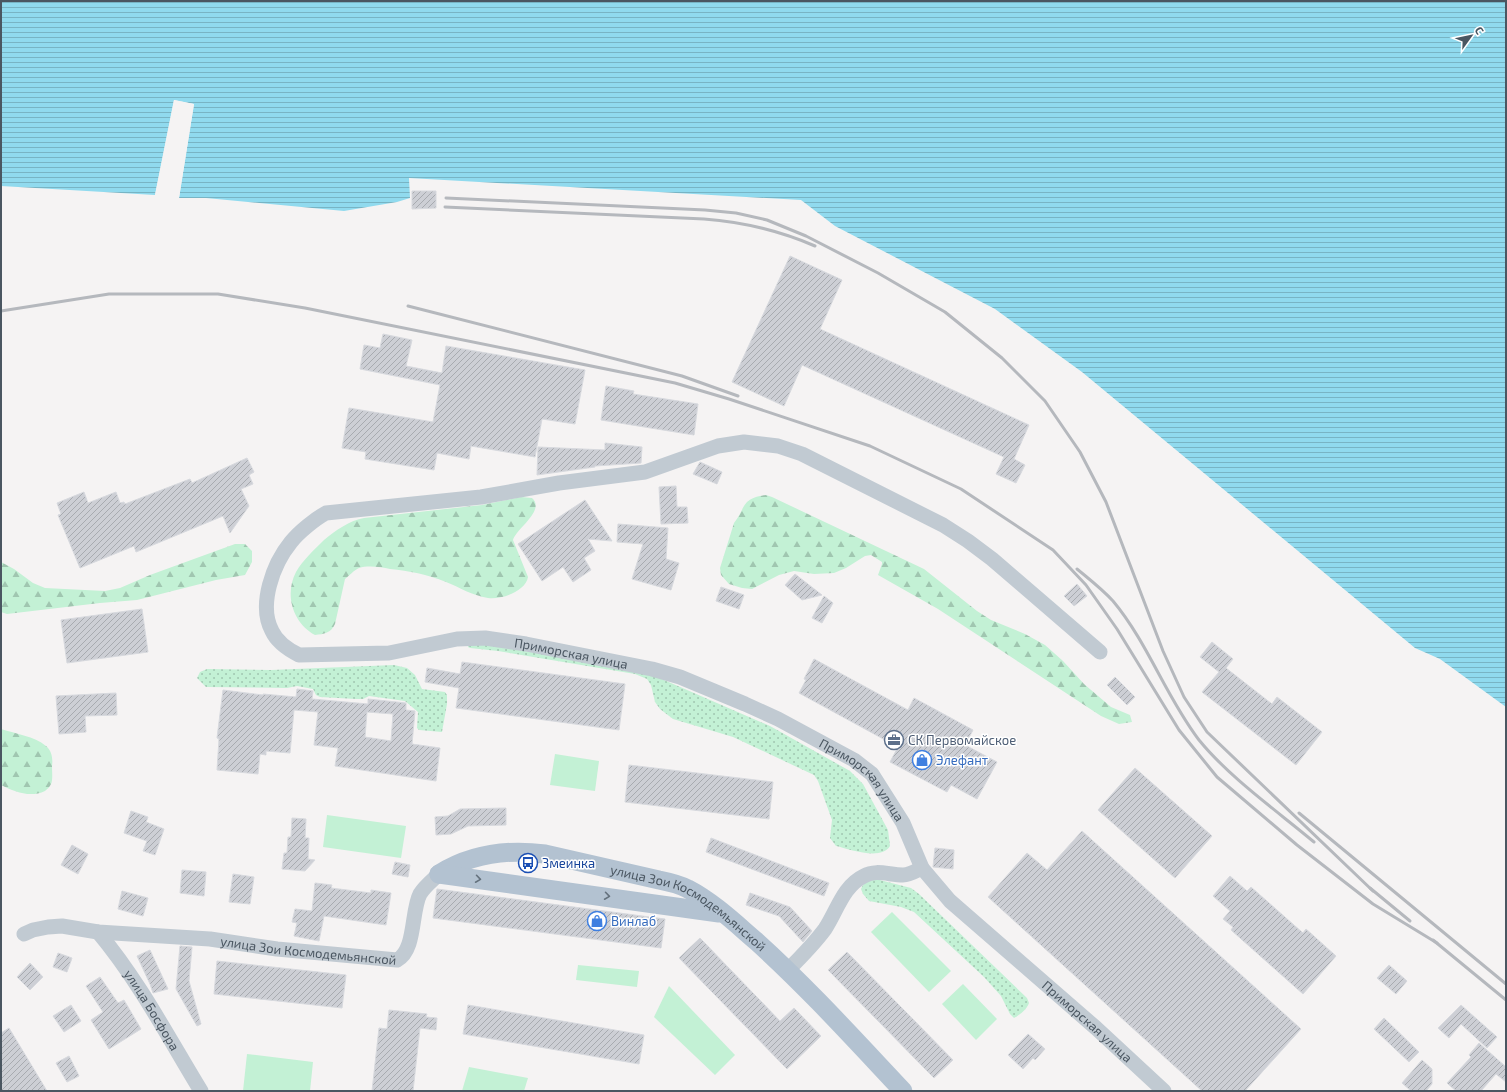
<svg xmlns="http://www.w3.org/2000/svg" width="1507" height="1092" font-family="'Exo 2',sans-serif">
<defs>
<pattern id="grass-dots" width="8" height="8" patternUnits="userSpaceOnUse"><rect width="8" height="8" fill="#c3f1d5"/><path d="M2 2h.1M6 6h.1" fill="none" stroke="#a0c6b0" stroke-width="1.8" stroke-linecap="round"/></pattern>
<pattern id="forest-firs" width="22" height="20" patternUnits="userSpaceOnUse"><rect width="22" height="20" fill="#c3f1d5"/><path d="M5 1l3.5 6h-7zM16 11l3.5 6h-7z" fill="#a0c6b0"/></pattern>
<pattern id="water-rules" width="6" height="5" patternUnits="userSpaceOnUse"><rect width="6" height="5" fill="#90daee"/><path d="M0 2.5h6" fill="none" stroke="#78b4c4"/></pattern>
<pattern id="building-hatch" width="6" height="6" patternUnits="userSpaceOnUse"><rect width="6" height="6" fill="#cdcfd5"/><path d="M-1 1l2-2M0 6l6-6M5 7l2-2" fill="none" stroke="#a8abb0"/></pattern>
</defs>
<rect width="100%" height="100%" fill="#f5f3f3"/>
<!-- grass -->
<g fill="url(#grass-dots)">
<path d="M468,645h23l157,28 122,53 80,45 13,13 25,46 2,16c-9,15 -41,3 -54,0l-6,-8 2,-18 -14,-39 -4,-6 -81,-38 -60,-18 -13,-10 -5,-7 -4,-17 -4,-6 -12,-5 -137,-23 -28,-3 -2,-1z"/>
<polygon points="394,665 407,668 415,675 422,689 445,692 447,695 447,704 442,732 419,730 417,728 418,712 405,701 369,696 363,699 356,699 320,697 316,695 313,689 297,686 287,688 206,687 197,678 200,672 207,669 271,670"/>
<path d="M872,878l39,10 8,6 108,104 2,5c-2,6 -9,12 -15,15l-4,-4 -9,-18 -17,-19 -70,-65 -13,-5 -32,-6 -6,-7 -2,-5 2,-4z"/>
</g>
<!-- forest -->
<g fill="url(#forest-firs)">
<path d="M766,495l6,2 152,72 53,42 14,9 34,14 20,11 18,16 21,23 27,23 19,8 2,7 -13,2 -18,-8 -163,-107 -60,-34 4,-11v-2l-11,-7 -6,1 -19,12 -12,5 -20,1 -20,-3 -15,4 -27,14 -10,-1 -13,-4 -8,-9 -1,-7 14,-45c12,-15 7,-25 32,-28z"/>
<path d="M521,497l11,1c14,12 -16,31 -19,42l15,37c-2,14 -27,23 -40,21 -17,-3 -27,-10 -42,-16 -19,-8 -37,-11 -56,-13 -9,-2 -22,-4 -31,-1 -5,2 -10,8 -14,11l-10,45c-4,9 -11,10 -20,11 -22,-12 -31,-40 -19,-63 7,-12 18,-22 28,-32 11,-9 26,-20 40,-22l118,-13z"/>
<polygon points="235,544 245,544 252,551 252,562 245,575 216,580 137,600 100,603 7,614 1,612 1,562 14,569 33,583 45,588 105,591 120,588 150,575"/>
<path d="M1,729c15,5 33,7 45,17 6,5 7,13 6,20 0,5 1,14 -1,18 -1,3 -4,5 -6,7 -15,7 -30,1 -44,-6z"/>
</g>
<!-- park -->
<g fill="#c3f1d5">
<polygon points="555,754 599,761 595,791 550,785"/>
<polygon points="327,815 406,826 401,858 323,847"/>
<polygon points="892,912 951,971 929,992 871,932"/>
<polygon points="578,965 639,971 637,987 576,980"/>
<polygon points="963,984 997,1019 976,1040 942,1004"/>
<polygon points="669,986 735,1055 715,1075 654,1017"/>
<polygon points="247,1054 313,1062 310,1091 243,1091"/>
<polygon points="469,1067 528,1078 524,1091 462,1091"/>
</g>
<!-- water -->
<polygon fill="url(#water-rules)" points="1,1 1506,1 1506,707 1440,659 1415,648 1082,372 995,309 835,226 801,200 409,178 410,198 397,202 344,211 206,198 179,198 194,104 174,100 155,195 1,186"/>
<!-- pier -->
<polygon fill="#f5f3f3" points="174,100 194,104 179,198 177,198 191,106 175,103 157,195 155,195"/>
<!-- building -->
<g fill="url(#building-hatch)" stroke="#d7d9de" fill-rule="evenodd">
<polygon points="412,191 436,191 436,208 412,209"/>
<polygon points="790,256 842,280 820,329 1029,425 1014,459 1025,465 1016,483 996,474 1004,457 802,365 784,406 732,382"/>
<polygon points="383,334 412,340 406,366 442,373 446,346 585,370 575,424 542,419 535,457 471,446 469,459 437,453 434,470 365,459 366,452 342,448 349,408 433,422 440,385 360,369 364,345 380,348"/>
<polygon points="606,386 634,391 633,394 698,404 694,435 601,420"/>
<polygon points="605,443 642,447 641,463 595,466 595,467 537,475 538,447 605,450"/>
<polygon points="247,458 254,472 249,475 253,484 241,489 249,506 230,533 223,516 136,552 134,546 80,568 58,515 61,514 57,503 84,492 88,503 116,492 120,503 124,502 125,504 190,479 192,483"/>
<polygon points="700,462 722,472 717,484 693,474"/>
<polygon points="676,486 677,507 687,507 688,523 661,524 659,487"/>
<polygon points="585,500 612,541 588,539 595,551 584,558 591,570 573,582 563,567 542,581 518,544"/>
<polygon points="618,524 668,528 666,559 679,563 671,590 632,579 643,544 617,542"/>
<polygon points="795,574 822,595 802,600 785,585"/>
<polygon points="1077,584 1087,596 1074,606 1064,596"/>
<polygon points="721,587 744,595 739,609 716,601"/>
<polygon points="824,596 833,603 822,623 812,618"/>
<polygon points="142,609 148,652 67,663 61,620"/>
<polygon points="1212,642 1233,659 1226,668 1272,704 1277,697 1322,732 1296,765 1202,692 1219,672 1200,657"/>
<polygon points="814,659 908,710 914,698 973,730 965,745 997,762 977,799 951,785 947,792 890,762 898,747 799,693 806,680 804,679"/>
<polygon points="462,662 625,684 619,730 456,708 459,688 425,682 427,668 460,674"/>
<polygon points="1115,677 1135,697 1127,705 1107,685"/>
<path d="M297,689l16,2 -1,8 56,5v-5l38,4v7l9,1 -3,33 28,4 -4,33 -101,-15 3,-18 -24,-3 4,-33 -24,-2 -4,43 -24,-2v4l-6,-1 -2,20 -41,-4 2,-31 -2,-1 6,-48 40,5v-1l33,3zM367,712l26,2 -2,27 -26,-4z"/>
<polygon points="116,693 117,715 85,716 86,732 59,734 56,696"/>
<polygon points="629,765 773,782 769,819 625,802"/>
<polygon points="1135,768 1212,836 1175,878 1098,810"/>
<polygon points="506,808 506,825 468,826 451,834 436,835 435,817 448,816 460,809"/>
<polygon points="131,811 148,817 146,822 164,829 155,855 143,851 147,841 124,833"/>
<polygon points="292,818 306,819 305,838 309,838 308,859 315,860 305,871 282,869 284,853 287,853 288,837 291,837"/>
<polygon points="1082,831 1301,1029 1245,1091 1202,1091 988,897 1027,853 1047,870"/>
<polygon points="711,838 829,883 824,896 706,852"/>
<polygon points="72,845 88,854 78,874 61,865"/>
<polygon points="935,848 954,850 953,869 933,867"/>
<polygon points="395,862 410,865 408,877 392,874"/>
<polygon points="182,870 206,872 204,896 180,893"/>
<polygon points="233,874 254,877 250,904 229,902"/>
<polygon points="1230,876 1247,891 1251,887 1303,933 1306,929 1336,956 1303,994 1231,930 1233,927 1223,919 1230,911 1213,896"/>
<polygon points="315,883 332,885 331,888 371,893 371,890 391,893 386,925 324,916 319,941 294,936 297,923 292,922 295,909 312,911"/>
<polygon points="437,889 665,919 661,948 433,918"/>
<polygon points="122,891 148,898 143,916 118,909"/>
<polygon points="750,893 790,907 812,931 803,942 779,916 746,905"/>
<polygon points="700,938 780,1021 794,1008 821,1036 787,1069 679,958"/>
<polygon points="180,946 192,947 189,981 201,1024 197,1026 176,989"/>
<polygon points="150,950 168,989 153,993 150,984 137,956"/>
<polygon points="847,952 953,1060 934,1078 828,970"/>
<polygon points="58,953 72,958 67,972 53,967"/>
<polygon points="217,961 346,975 342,1008 214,994"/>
<polygon points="30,963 43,977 30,990 17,977"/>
<polygon points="1389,965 1407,981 1396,994 1377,978"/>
<polygon points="100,977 118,1003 124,1000 141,1029 109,1049 91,1020 103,1012 86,986"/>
<polygon points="71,1005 81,1021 64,1032 53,1016"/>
<polygon points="468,1005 644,1035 639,1064 463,1034"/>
<polygon points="1461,1005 1497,1037 1487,1048 1461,1024 1449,1038 1438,1028"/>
<polygon points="389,1010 427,1014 426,1017 437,1018 436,1030 420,1028 413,1091 372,1091 379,1028 387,1029"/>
<polygon points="1384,1018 1419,1052 1409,1062 1374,1029"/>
<polygon points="9,1028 47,1091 1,1091 1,1033"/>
<polygon points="1028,1034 1045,1049 1035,1060 1033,1058 1023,1069 1008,1055"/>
<polygon points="1479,1043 1506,1067 1506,1082 1496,1074 1481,1091 1456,1091 1447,1083 1471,1057 1469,1055"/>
<polygon points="69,1056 79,1076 67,1082 56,1063"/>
<polygon points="1422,1060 1432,1069 1432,1084 1426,1091 1411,1091 1402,1083"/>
</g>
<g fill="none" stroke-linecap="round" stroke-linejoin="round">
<!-- minor -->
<g stroke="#c1cad2" stroke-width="15">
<path id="s1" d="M1100,652l-108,-93 -24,-18 -25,-16 -141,-71 -24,-8 -34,-4 -26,4 -73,26 -86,11 -78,14 -155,16c-11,6 -27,19 -35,29 -18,22 -33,63 -19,89 5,11 17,19 27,24l90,-2 68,-14 28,-1 41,6 126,25 28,8 65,27 33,15 76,41 18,14 31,49 19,45 28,33 146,127 68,63"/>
<path id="s2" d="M98,932c41,49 70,105 103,159"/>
<path id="s3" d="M24,934l9,-4 15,-3 14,-1 36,6 112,7 67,10 120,11c19,-10 14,-49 23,-66 5,-8 13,-14 19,-20"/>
<path d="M788,970c13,-13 26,-26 37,-41 12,-18 18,-43 39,-53 12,-7 25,-1 39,-1 6,0 13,-4 19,-7"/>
</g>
<!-- major -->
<g stroke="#b3c2d1" stroke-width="19">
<path id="s4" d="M439,874c32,-20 69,-25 106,-20l114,26c10,2 20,4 29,9 25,13 47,34 68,52 52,47 99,99 147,150"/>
<polyline points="439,874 719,913"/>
</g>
<!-- rail -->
<g stroke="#b5b8bd" stroke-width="3">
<polyline points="446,198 705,210 736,213 767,220 806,236 878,273 945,312 1002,358 1045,401 1080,452 1106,502 1163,651 1184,697 1207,732 1373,891"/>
<path d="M445,207l259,12c40,3 74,11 111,27"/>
<polyline points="408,306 682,376 738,396"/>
<polyline points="1,311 109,294 218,294 305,308 675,383 729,399 870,446 961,489 1053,550 1086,585 1117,629 1179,730 1217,777 1297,845 1373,904 1437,943"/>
<path d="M1077,569c12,10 25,20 36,32 35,42 53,96 86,139 30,37 78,71 115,102"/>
<polyline points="1299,813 1506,984"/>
<polyline points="1370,888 1410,921"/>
<polyline points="1433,940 1506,1000"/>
</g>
</g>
<!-- one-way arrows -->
<defs><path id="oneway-chevron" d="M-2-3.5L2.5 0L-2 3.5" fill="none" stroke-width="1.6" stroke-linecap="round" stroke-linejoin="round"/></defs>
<g stroke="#64717d">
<use href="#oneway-chevron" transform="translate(478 879) rotate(8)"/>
<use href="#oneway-chevron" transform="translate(607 896) rotate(8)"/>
</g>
<!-- icons -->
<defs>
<g id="office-ring" transform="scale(1)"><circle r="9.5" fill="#fff" stroke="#5c6f8a" stroke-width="1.5"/><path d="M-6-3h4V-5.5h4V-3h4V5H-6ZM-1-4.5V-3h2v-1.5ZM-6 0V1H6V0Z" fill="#5c6f8a"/></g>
<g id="shop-ring" transform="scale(1)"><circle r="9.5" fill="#fff" stroke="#3f7fe0" stroke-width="1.5"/><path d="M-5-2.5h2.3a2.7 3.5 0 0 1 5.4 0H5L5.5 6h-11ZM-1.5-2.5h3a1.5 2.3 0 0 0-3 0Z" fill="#3f7fe0"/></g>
<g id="bus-ring" transform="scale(1)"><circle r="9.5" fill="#fff" stroke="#1a4fb4" stroke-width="1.5"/><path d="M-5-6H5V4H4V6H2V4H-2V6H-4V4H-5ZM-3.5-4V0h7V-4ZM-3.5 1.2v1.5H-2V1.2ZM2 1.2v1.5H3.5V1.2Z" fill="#1a4fb4"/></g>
</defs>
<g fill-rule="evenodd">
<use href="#office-ring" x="894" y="740"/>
<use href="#shop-ring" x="922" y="760"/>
<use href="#bus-ring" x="528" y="863"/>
<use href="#shop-ring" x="597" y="921"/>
</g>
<g text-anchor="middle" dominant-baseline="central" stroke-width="3" stroke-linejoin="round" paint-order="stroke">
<!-- street labels -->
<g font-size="13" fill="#4a5661" stroke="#fff">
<text stroke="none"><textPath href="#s1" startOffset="1298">Приморская улица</textPath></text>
<text stroke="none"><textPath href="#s1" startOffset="1622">Приморская улица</textPath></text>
<text stroke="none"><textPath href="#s4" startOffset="266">улица Зои Космодемьянской</textPath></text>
<text stroke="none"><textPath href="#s3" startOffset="287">улица Зои Космодемьянской</textPath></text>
<text stroke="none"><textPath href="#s2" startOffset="95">улица Босфора</textPath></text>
<text stroke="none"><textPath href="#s1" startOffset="1958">Приморская улица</textPath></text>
</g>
<!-- service labels -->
<g font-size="13" fill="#4e5e75" stroke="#fff" text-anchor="start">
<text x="908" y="740">СК Первомайское</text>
</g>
<!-- shop labels -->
<g font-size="13" fill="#366cbe" stroke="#fff" text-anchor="start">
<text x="936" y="760">Элефант</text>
<text x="611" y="921">Винлаб</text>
</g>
<!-- transit labels -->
<g font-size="13" fill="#164399" stroke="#fff" text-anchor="start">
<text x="542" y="863">Змеинка</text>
</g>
</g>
<!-- border -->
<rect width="1507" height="1092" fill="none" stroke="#4a5661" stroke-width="4"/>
<!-- north arrow -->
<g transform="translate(1471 36) rotate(57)" stroke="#ffffff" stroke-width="3" paint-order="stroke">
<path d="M0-3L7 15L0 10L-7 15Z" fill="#4a5661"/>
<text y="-6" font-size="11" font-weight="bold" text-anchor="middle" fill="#4a5661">С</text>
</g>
</svg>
